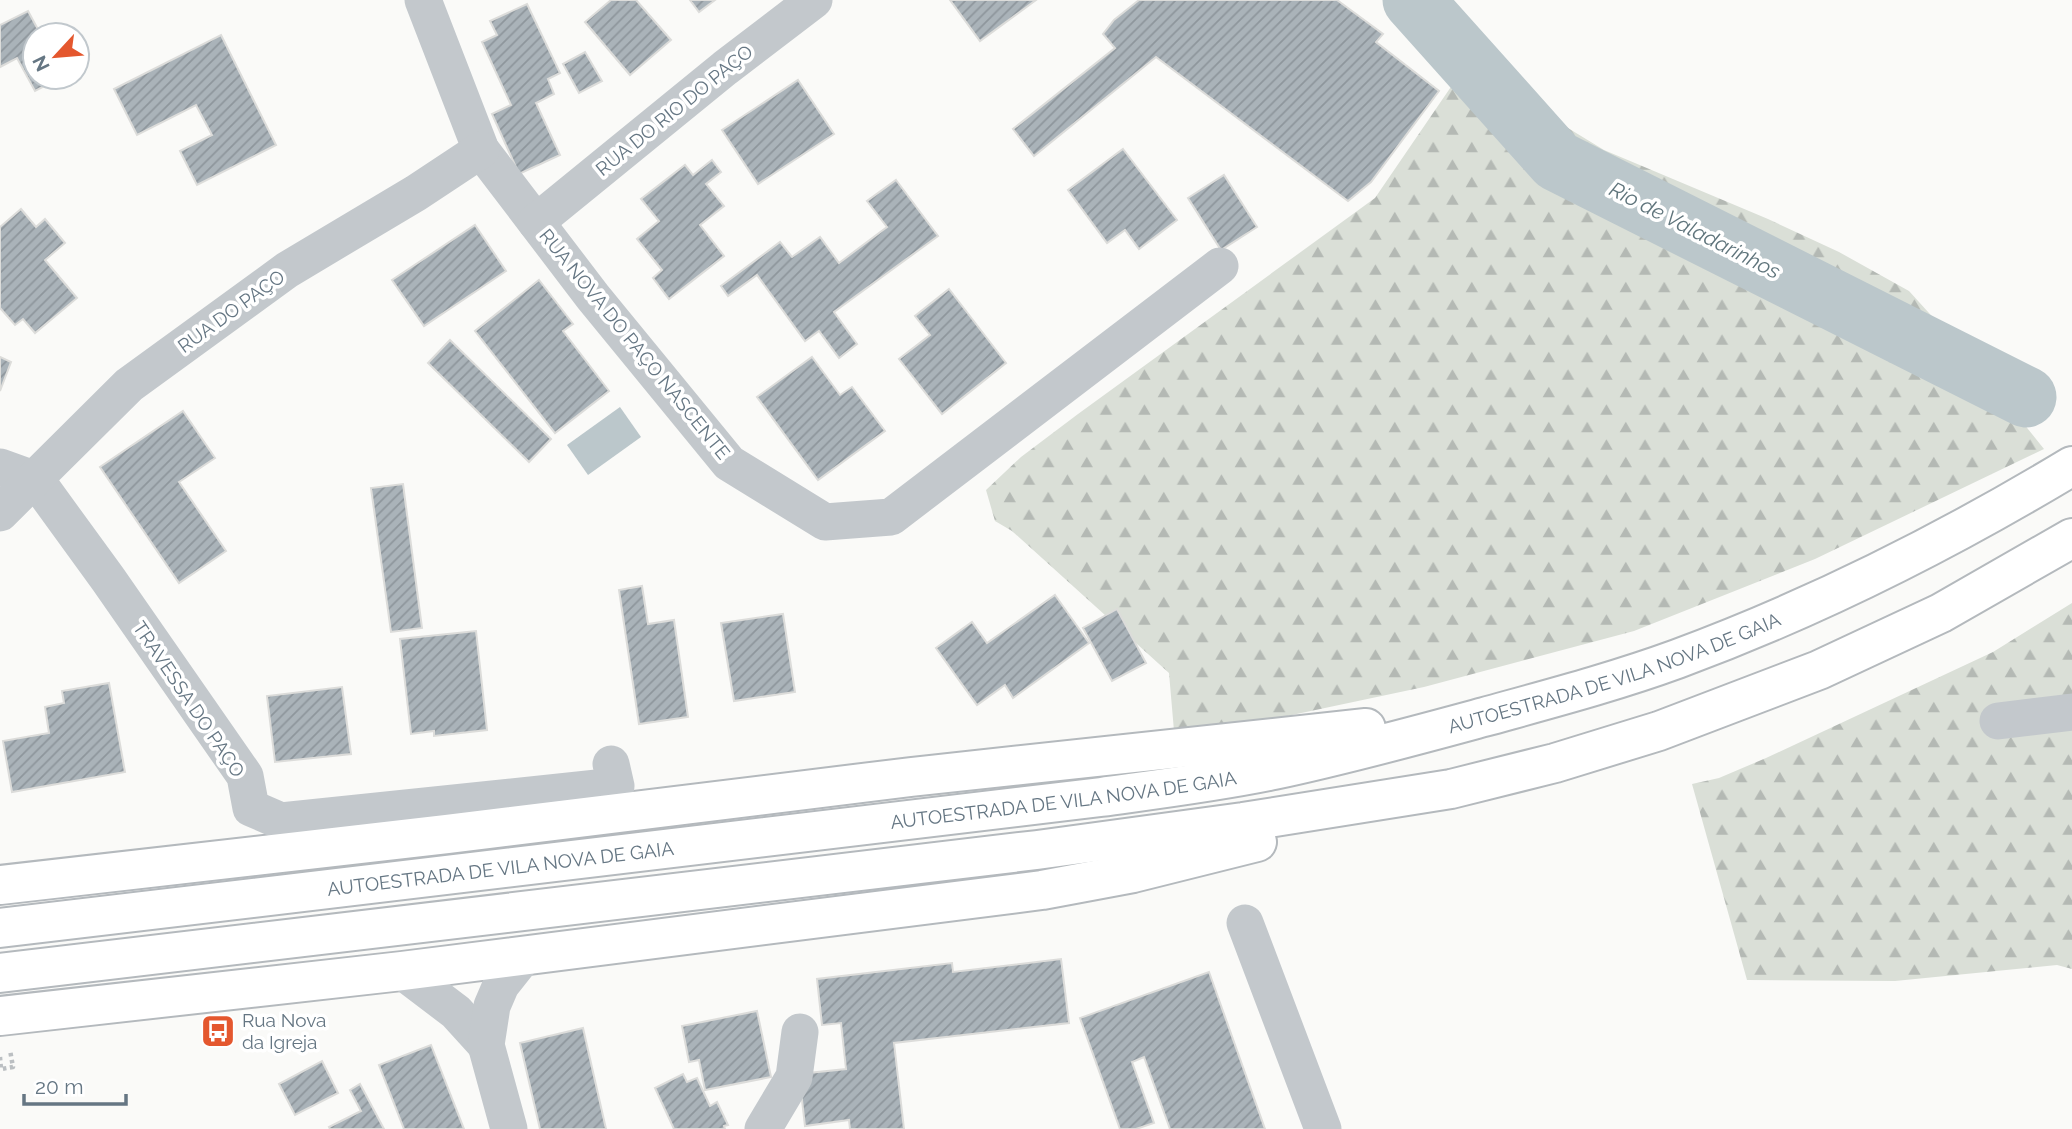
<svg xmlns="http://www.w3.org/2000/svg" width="2072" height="1129" font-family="Raleway,sans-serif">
<defs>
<pattern id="forest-firs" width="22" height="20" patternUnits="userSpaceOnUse" patternTransform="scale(1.75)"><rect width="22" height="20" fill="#dadfd7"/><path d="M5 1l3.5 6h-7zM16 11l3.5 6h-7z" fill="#b4b9b4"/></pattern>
<pattern id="building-hatch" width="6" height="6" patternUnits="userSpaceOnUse" patternTransform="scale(1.75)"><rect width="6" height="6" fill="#aab3b9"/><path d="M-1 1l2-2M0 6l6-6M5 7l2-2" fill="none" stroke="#8e969c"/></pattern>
</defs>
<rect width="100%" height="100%" fill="#fafaf8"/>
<!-- forest -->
<g fill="url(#forest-firs)">
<polygon points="1457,78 1529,107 1563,125 1604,150 1768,219 1839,252 1909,291 1978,367 2044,449 1815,559 1634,631 1424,687 1273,719 1174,731 1169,673 1012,531 995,521 986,490 1021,457 1078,414 1375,198"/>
<polygon points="2072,603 2072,969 2057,965 1895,981 1747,980 1692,784 1719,778 1766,758 1993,652"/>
</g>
<!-- water -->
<polygon fill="#bbc7cb" points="620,407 641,437 588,475 567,445"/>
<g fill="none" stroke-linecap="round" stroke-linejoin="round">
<!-- river -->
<polyline stroke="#bbc7cb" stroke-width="61" points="1413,0 1557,161 2026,397"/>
</g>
<!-- building -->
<g fill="url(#building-hatch)" stroke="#dcdcda" stroke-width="2">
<polygon points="611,0 636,0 671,40 630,75 585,22"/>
<polygon points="690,0 715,0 699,12"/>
<polygon points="950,0 1036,0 980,41"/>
<polygon points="1139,0 1337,0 1383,34 1376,42 1439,91 1371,182 1348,201 1156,57 1034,156 1013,129 1115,48 1103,34 1114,20"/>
<polygon points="527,4 560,73 548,79 554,94 536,103 560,155 519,174 492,114 511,105 482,42 497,35 490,21"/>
<polygon points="28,11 41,35 35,35 35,77 62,77 35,91 17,58 0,67 0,25"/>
<polygon points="221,35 276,145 197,185 180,151 212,135 196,105 137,135 114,89"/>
<polygon points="585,52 602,81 579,93 563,64"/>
<polygon points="798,80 834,134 758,184 722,130"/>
<polygon points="1123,149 1177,220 1139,249 1125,230 1107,243 1068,190"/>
<polygon points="712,160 721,172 706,184 724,206 700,225 724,256 669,299 653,278 662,270 637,239 659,221 641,199 685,165 693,175"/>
<polygon points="1224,175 1257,227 1221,250 1188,198"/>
<polygon points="896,180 938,236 834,312 857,344 839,358 819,331 805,341 757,275 728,296 721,286 780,242 792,257 820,237 839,263 887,227 867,201"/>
<polygon points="21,209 36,227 45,219 65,243 45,260 77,298 35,333 23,319 15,325 0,308 0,227"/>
<polygon points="475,225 506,271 424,326 392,280"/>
<polygon points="539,280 573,324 563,331 609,391 555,433 475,331"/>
<polygon points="949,289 1006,363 942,414 899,359 930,335 915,316"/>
<polygon points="450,340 551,439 529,462 428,363"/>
<polygon points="0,357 11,362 0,391"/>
<polygon points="812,357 840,395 852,387 885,431 818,480 757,397"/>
<polygon points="183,411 215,458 179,482 226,551 179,583 100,467"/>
<polygon points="403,484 422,628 391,632 371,488"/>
<polygon points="642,586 648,624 674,620 688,717 639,724 619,590"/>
<polygon points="1055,595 1089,643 1013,698 1005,685 977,705 936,648 972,622 987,643"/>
<polygon points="1117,609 1146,663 1112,681 1083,628"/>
<polygon points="783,614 795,692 734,701 721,623"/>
<polygon points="476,631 487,730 434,736 434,731 411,734 400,639"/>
<polygon points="109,683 125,772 12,792 3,741 49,733 45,707 64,703 62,691"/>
<polygon points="342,687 351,754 275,762 267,696"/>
<polygon points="1061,959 1069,1023 894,1043 904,1129 850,1129 849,1120 805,1126 799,1074 846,1069 841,1023 822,1025 817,979 952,963 953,972"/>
<polygon points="1209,972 1265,1129 1170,1129 1144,1057 1132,1062 1154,1123 1136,1129 1120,1129 1080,1018"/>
<polygon points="757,1011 771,1077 705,1090 699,1060 689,1062 682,1026"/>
<polygon points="583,1028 606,1129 540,1129 520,1043"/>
<polygon points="431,1045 464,1129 404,1129 379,1065"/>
<polygon points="322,1061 338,1093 295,1115 279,1084"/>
<polygon points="683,1074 687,1082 697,1078 710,1106 717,1102 728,1125 724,1126 725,1129 674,1129 655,1088"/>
<polygon points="360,1084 384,1129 330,1129 329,1127 361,1111 350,1090"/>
</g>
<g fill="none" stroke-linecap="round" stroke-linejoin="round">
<!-- highway casing -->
<g stroke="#b4b9bd" stroke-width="42">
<g id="highway">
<polyline points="0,885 447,834 911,777 1366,728"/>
<path id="s1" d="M0,928l1101,-131c58,-8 116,-15 173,-27 71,-15 140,-34 210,-53 65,-18 130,-35 193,-58 138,-51 269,-117 395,-193"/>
<polyline points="0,973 1037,850 1243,822 1451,789 1555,763 1659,731 1819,670 1941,613 2072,538"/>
<polyline points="0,1016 402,971 1042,890 1133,873 1257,842"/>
</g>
</g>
<!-- path -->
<polyline stroke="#bbbfc2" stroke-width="4.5" stroke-dasharray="3.5 3.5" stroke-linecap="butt" points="0,1057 1,1069 13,1067 10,1050"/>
<!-- minor -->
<g stroke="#c3c8cc" stroke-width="37">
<polyline points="423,0 481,150 593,297 729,463 825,522 891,517 1220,266"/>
<polyline points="536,222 725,68 814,0"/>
<polyline points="0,467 36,480"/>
<polyline points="36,480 108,579 245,776 251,808 281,821 616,786 611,764"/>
<polyline points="0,513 129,385 287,270 416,193 481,150"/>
<polyline points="1998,721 2072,712"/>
<polyline points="1245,923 1323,1129"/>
<polyline points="402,971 456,1012 486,1045"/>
<polyline points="509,1129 486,1045 492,1006 501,985 524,956"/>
<polyline points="763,1129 794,1077 800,1032"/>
</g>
<!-- highway -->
<use href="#highway" stroke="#fff" stroke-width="38"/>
</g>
<!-- icons -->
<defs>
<g id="bus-square" transform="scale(1.75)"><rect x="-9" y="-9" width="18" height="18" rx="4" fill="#e4572e" stroke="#fff"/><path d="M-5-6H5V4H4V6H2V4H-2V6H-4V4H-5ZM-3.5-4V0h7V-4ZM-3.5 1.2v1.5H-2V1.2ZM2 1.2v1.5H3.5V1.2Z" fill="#fff"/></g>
</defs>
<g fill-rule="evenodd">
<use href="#bus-square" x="218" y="1031"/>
</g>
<g text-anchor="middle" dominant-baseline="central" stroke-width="7" stroke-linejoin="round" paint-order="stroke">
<!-- street labels -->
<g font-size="19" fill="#657683" stroke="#fff">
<text transform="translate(674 110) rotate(-39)">RUA DO RIO DO PAÇO</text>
<text transform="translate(231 311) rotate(-36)">RUA DO PAÇO</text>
<text transform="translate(635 344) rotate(51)">RUA NOVA DO PAÇO NASCENTE</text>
<text stroke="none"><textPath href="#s1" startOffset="1638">AUTOESTRADA DE VILA NOVA DE GAIA</textPath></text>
<text transform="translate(189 699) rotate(56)">TRAVESSA DO PAÇO</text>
<text stroke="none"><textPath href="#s1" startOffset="1071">AUTOESTRADA DE VILA NOVA DE GAIA</textPath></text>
<text stroke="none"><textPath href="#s1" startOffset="504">AUTOESTRADA DE VILA NOVA DE GAIA</textPath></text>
</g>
<!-- poi labels -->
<g font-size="19" fill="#657683" stroke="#fff" text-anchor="start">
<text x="242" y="1020">Rua Nova<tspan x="242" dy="22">da Igreja</tspan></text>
</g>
<!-- water labels -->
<g font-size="21" font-style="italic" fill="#60757c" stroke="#fff">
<text transform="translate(1695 230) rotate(27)">Rio de Valadarinhos</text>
</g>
</g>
<!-- north arrow -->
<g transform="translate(56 56) rotate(244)"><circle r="33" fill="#ffffff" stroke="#c1c8cd" stroke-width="2"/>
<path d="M0-5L12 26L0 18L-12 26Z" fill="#e4572e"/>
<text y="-10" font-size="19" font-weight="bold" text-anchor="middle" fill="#657683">N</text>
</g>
<!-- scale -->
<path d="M24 1094v10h102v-10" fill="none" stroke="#657683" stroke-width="3.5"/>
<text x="35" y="1094" font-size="21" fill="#657683" stroke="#ffffff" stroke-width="5" paint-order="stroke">20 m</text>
</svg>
